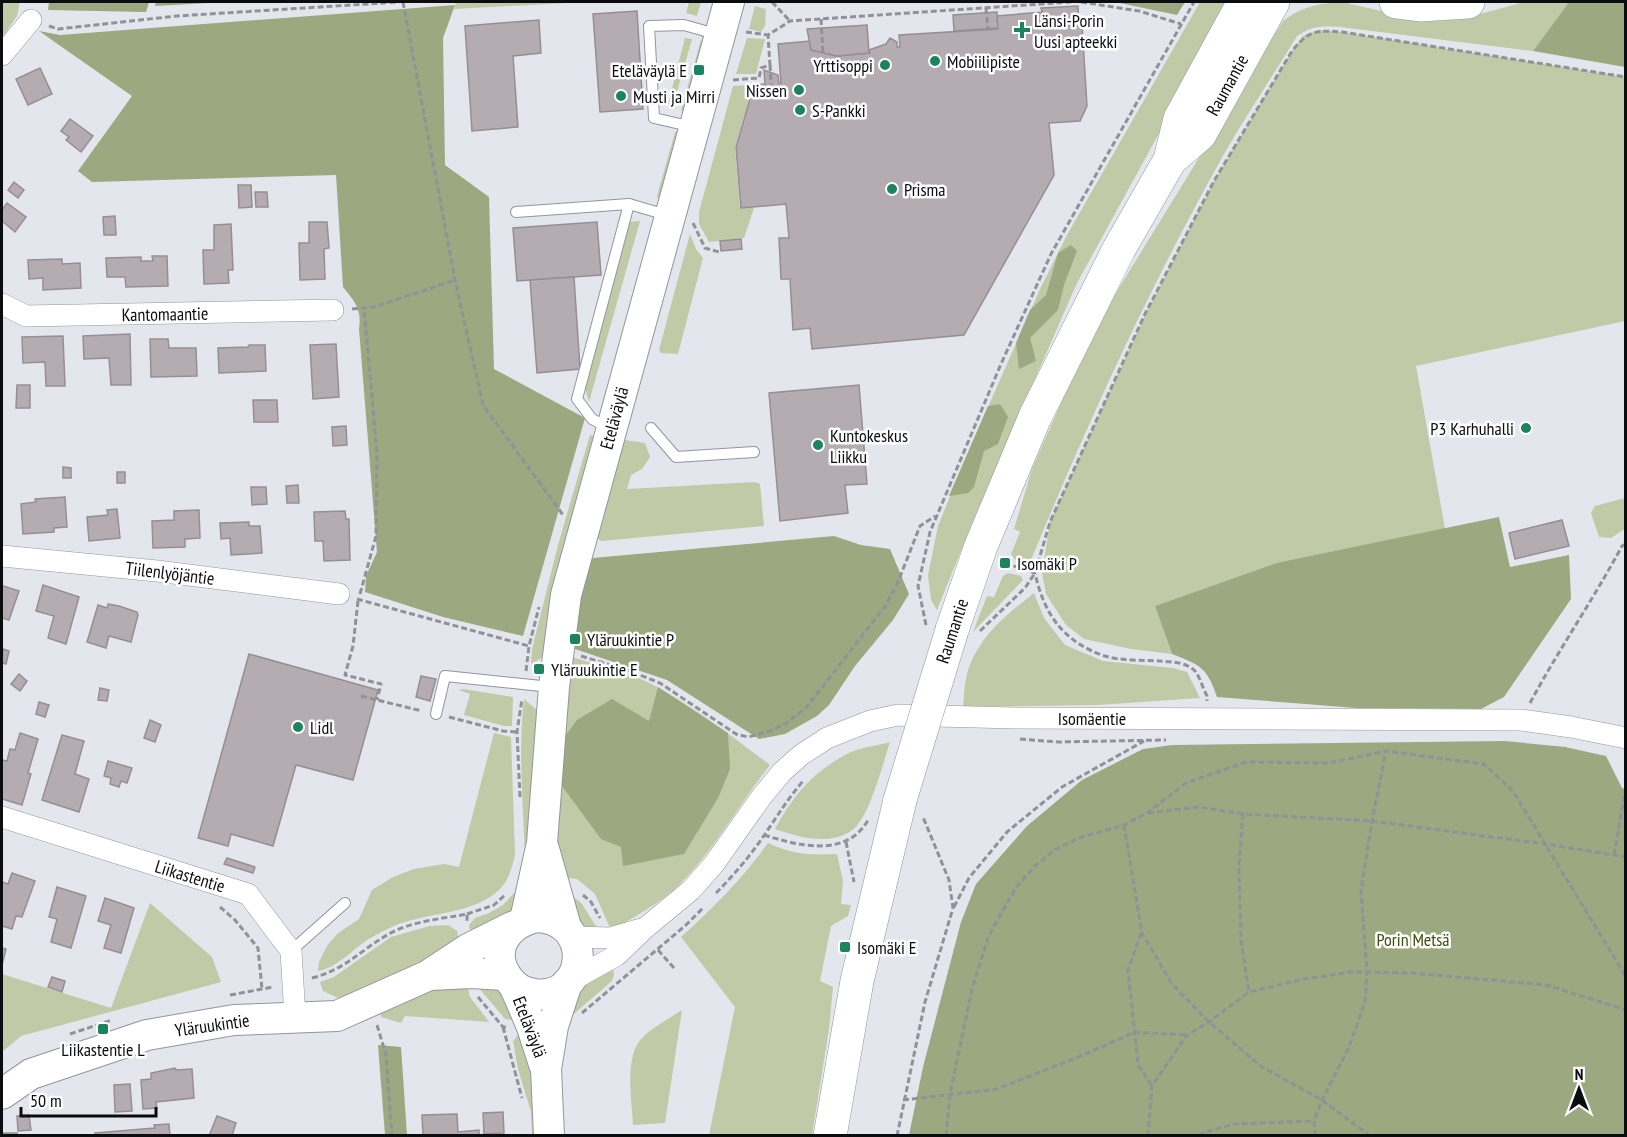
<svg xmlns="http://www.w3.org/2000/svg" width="1627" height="1137" font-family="'PT Sans Narrow',sans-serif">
<rect width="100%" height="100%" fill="#e4e6ee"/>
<!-- green -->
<g fill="#c0caa7">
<polygon points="2,2 20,2 17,16 4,35 2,33"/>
<polygon points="475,2 586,2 454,9 456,3"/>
<polygon points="689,2 701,2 697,16 686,13"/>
<polygon points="1200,2 1231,2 1077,283 973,521 937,610 931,600 928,575 938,526 969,450 1040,289 1067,235"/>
<path d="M1342,2l74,17 68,-6 40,-11h45l-36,49 -193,-24c-19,-1 -26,-2 -43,9 -24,40 -51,79 -74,120 -73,130 -135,266 -192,404l-6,2 -9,-1 -5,-7 9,-22 -6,-3 18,-60 60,-137 191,-311c21,-15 33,-17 59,-19z"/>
<polygon points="755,6 766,9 765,26 761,32 749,29"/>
<polygon points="1319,30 1342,32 1625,77 1625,321 1416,366 1445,529 1276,563 1155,606 1172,654 1131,649 1084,639 1066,625 1046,594 1042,573 1050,522 1144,317 1214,181 1292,51 1303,36"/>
<polygon points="685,38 692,39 673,106 668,104"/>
<polygon points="747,38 765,39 756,74 736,74"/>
<polygon points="701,40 705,40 685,112 681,110"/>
<polygon points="753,85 735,147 740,208 754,208 744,238 709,242 699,224 699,212 733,86"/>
<polygon points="679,130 659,200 657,196 675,132"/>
<polygon points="640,221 589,402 585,388 628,222"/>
<polygon points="690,234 696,249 703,258 678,354 661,353 659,350"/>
<polygon points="590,435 596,437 544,654 540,659 531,664 532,649 558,545"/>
<polygon points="618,439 645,443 650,457 642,469 631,475 627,489 755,482 760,484 764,526 601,541 596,537"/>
<polygon points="1625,498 1625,529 1611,538 1599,537 1591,513 1595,506"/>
<polygon points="1008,573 1021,576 1023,580 973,632 987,596 994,597 1003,576"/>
<path d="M1034,593l10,25 21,27 38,16 70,7 14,4 13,26 -102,7 -135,2c1,-11 1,-22 4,-33 10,-36 38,-58 67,-81z"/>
<path d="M572,657c29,9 61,16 87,31 39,22 75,50 111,77 -31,39 -55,84 -90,119 -17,17 -48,35 -69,46l-16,-36 -18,-15 -18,-2 -5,-65z"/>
<polygon points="463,689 513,697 512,726 504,726 464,715 470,694 459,690"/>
<path d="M524,699l13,11 -8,145h-4c-2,-52 -7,-104 -1,-156z"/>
<path d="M494,733l17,4 4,118c-3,12 -6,25 -15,34 -25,24 -63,23 -95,33 -10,3 -20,8 -29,13 -21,10 -34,31 -58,36l1,-9 8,-16 11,-13 21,-14 13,-29 21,-13 21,-8 30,-5 15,3z"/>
<path d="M890,742c-7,21 -21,78 -39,89 -23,15 -53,6 -76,-2 18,-34 39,-58 74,-76 12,-6 28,-7 41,-11z"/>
<path d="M768,843c27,12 40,12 69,11l6,27 -2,23 10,1 -3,11 -17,10 -11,55 13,6 -4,42 -17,106h-103l26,-128 -54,-70c33,-30 61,-58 87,-94z"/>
<polygon points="524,890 515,908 471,938 469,925 475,918 489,913 503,905 514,893"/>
<polygon points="569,893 582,904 599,931 583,926 572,916"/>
<polygon points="150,903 212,957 221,982 21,1036 2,1052 2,974 111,1008"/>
<polygon points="448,925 457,931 460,944 362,994 338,998 323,991 320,982 334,977 391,937 430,926"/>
<polygon points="613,968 614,975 612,981 569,1018 574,992"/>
<polygon points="466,980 470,997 489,1022 405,1016 401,1023 381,1017 379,1009 404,997"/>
<polygon points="492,983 505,994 520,1021 505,1019 478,987"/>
<path d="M682,1010l-17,113 -32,2c-1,-25 -10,-71 11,-89 11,-10 26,-18 38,-26z"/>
<polygon points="525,1033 535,1066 541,1135 532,1135 531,1112 518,1069 513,1041 518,1035"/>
</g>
<!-- forest -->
<g fill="#9ca87f">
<polygon points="49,2 149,2 146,12 48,10"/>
<polygon points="156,2 227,2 155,6"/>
<polygon points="1115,2 1185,2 1177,15"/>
<polygon points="1569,2 1625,2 1625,67 1533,51"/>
<path d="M455,5l-12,33 2,127 44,32 5,172 91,49 -62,218 -80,-19 -78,-25 1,-16 11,-24 -18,-223c3,-20 -4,-27 -16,-42l-7,-112 -244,7 -14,-11 54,-75 -93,-65 21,4z"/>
<polygon points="1071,245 1077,251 1064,285 1058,310 1030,338 1036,361 1019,369 1016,343 1030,310 1046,295 1058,253"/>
<polygon points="1000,404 1008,417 998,444 984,451 974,487 968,493 949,496 988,406"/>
<path d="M1499,517l11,50 59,-12 2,44 -67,98 -23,12 -125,-1 -139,-11c-10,-30 -17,-32 -45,-43l-17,-48 121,-43z"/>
<polygon points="834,536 861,545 890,549 909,594 893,620 855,666 829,705 817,716 785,734 759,739 667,680 572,648 587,565 593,558"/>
<polygon points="658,687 728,733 730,769 718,798 684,854 623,866 621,847 601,839 559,782 559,744 577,720 612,699 649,721"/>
<polygon points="1505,741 1565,747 1606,756 1622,788 1625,789 1625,1135 909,1135 923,1067 961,922 976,884 1027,826 1082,780 1143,749 1172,745"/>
<polygon points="378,1045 401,1047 407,1135 385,1135"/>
</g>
<!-- building -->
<g fill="#b5acb1" stroke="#968e92" stroke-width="1.5">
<polygon points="1078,6 1079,23 1063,25 1061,17 1044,19 1041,8"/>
<polygon points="637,11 643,109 600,112 593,14"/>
<polygon points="997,12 998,28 954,31 953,15"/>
<polygon points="1043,12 1044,19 1061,18 1063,26 1082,24 1087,106 1080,121 1049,123 1054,175 964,335 812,349 810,328 793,330 790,279 781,279 779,238 789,238 786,204 741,208 736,147 754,85 765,84 764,70 778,75 779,83 781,83 778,44 810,41 811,50 837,56 870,53 869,50 886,44 890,38 897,42 897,47 900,47 899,35 998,29 997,16"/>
<polygon points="539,20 541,53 513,56 518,127 472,131 465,26"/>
<polygon points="867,25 869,53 837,56 811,50 807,29"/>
<polygon points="40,68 52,94 28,105 16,79"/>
<polygon points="70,119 93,136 81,152 66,140 69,137 61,131"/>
<polygon points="14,182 24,190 18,198 8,190"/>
<polygon points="238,185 251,185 252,207 239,208"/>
<polygon points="255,192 267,192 268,207 256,207"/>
<polygon points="7,203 26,217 15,232 2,221 2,210"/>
<polygon points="115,216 116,235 104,235 103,217"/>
<polygon points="309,222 327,222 329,248 324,249 325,279 300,280 299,243 309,243"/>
<polygon points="597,222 601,275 517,281 513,228"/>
<polygon points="231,224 233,270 228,270 229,283 204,284 203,250 214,250 214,225"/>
<polygon points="741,239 742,249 721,251 720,241"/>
<polygon points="152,256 167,256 168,286 126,287 125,277 107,277 106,258 141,257 141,261 153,261"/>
<polygon points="62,259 62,264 80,263 81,288 43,290 43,278 29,279 28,260"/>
<polygon points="574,277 580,369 537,373 530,280"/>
<polygon points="130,334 131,385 111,385 109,358 84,359 83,336"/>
<polygon points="63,336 65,386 46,386 45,362 23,363 22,337"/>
<polygon points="150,339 168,339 169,348 196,348 197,376 151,377"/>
<polygon points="336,344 339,397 313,399 310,345"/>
<polygon points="249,345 265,345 266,371 219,373 218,348 248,347"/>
<polygon points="17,385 30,385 30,408 16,408"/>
<polygon points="859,385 867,484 845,485 848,513 780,521 769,393"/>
<polygon points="253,400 277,400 278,422 254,422"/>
<polygon points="346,426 347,445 333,446 332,427"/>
<polygon points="63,467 71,468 71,478 63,478"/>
<rect x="117" y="472" width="8" height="11"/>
<polygon points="298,485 299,503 287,503 286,486"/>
<polygon points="251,487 266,487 267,504 252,505"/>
<polygon points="65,497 67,527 54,528 54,532 23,534 21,504 36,502 35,499"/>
<polygon points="117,509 120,538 89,541 87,517 108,515 107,510"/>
<polygon points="199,510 200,538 185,539 185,547 153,548 152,521 174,520 174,511"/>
<polygon points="345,511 346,519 349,519 350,560 324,561 323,541 315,541 314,512"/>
<polygon points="1562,520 1569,546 1515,559 1509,533"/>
<polygon points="249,522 249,526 260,526 262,553 231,555 230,538 221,539 220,523"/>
<polygon points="2,584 3,586 19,591 9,620 2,618"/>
<polygon points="43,585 79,597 66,644 48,638 54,616 36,611"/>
<polygon points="108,604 119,606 137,612 138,615 131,642 109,636 106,648 87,642 98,605 107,608"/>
<polygon points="3,649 9,651 6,664 2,663"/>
<polygon points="249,654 378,690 353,780 296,765 273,846 231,834 228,846 198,838"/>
<polygon points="19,674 27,681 20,691 11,684"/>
<polygon points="421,676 436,679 430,701 416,697"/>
<polygon points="100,688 109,690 107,701 98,700"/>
<polygon points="39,702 49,705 45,717 36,714"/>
<polygon points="150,720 161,725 155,742 144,738"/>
<polygon points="20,733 38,739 28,773 31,774 22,805 2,799 2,760 7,761 10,749 15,750"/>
<polygon points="62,735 84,741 75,774 89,779 79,812 42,800"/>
<polygon points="108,761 132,768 127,783 121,781 119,787 110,784 111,778 104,776"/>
<polygon points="227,858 255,867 253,873 224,864"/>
<polygon points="12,873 35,881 22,917 16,916 12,929 2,926 2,882 8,884"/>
<polygon points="57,887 86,896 71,948 51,942 57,919 49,917"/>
<polygon points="105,898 134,908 121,953 104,948 111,925 98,921"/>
<polygon points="2,948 6,949 2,965"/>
<polygon points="52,977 65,981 62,992 48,987"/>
<polygon points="175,1068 176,1070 192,1069 194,1098 156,1102 157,1108 143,1109 141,1080 151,1079 151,1073"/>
<polygon points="130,1084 132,1111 115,1112 114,1085"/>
<polygon points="503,1112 504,1133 484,1134 483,1113"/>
<polygon points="457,1114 458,1132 479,1130 479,1136 423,1136 422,1115"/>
<polygon points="29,1115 31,1130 18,1131 17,1116"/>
<polygon points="217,1116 236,1123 232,1136 209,1136"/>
<polygon points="169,1124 170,1136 96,1136 95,1133 155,1128 154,1125"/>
<polygon points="3,1133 17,1133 17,1136 4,1136"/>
</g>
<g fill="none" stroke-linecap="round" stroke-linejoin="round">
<!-- lane casing -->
<g stroke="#92959c" stroke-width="12">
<g id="lane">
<polyline points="693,127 654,118 649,26 684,25 719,35"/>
<polyline points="516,212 629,204 670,216"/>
<polyline points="609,428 592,419 577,399 629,204"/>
<polyline points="651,428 676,457 754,452"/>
<polyline points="436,714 445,676 551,687"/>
<polyline points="291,951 345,903"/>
</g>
</g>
<!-- street casing -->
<g stroke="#92959c" stroke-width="22">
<g id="street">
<polyline points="2,55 31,20"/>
<polyline points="2,304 26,316 333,310"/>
<polyline points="2,556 157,571 339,594"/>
<polyline points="2,817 248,894 291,951 295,1017"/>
<polyline points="574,937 610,938 641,929"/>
<polyline points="567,983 617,955 644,929 691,890 714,864 762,796 782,772 801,755 827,738 870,721 898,715 1014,718 1521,720 1571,727 1626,738"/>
</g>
</g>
<!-- secondary casing -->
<g stroke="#92959c" stroke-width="32">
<g id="secondary">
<polyline points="544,849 566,927"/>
<path d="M537,917c59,3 50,84 -2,77 -9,-1 -18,-5 -24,-12 -24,-28 -7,-58 26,-65z"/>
<polyline points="525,920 542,843 554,687 566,595 729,2"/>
<polyline points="430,975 471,973 505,975"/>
<polyline points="514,985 532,1027 544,1064"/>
<polyline points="2,1094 31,1074 147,1035 234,1020 337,1016 427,976 468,949 512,927"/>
<polyline points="549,1136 546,1069 553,1026 567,983"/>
</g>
</g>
<!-- highway casing -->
<g stroke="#92959c" stroke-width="34">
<g id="highway">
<polyline points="1396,2 1420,5 1468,2"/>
<polyline points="1170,160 1200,134 1273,2"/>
<polyline points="952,630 981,546 1035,417 1119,249 1170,160 1180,119 1244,2"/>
<polyline points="830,1136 857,981 900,800"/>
</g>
</g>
<!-- path -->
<g stroke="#909298" stroke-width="3" stroke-dasharray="6 3" stroke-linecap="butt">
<polyline points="403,2 455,280 483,405 563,515"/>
<polyline points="772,2 790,21"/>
<polyline points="1081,2 1139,11 1181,24"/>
<polyline points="986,8 988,29"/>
<polyline points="821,19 823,53"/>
<polyline points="49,26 58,29 177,16 399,2"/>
<polyline points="746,32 768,35"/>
<polyline points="770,65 771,84"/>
<polyline points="733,80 759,78 761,68 770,65 768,35 790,21 1071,2"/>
<polyline points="693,223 705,248 719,252"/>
<polyline points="352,309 374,307 455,280"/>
<path d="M1005,563l30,10c9,41 28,69 70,83 16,5 38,4 55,5 12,1 26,1 35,10 5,6 8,18 12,25v5"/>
<polyline points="360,594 376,536 377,452 364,308"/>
<polyline points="357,599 529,646"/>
<polyline points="358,601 353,646 345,675 381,684 377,700"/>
<polyline points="926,625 918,586 930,532 1001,364 1051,254 1194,2"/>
<path d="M980,631l45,-43 10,-15 15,-51 94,-206 70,-135 78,-130c17,-21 24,-21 50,-19l284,45"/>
<polyline points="581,656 627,670 660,683 736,734 748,737 767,732 785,724 806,708 886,605 898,582 920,526 935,516"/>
<polyline points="526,671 529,646 539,607"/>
<polyline points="361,696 422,711"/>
<path d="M1530,703c29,-54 63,-103 92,-157l4,-2"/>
<polyline points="449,717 503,731 517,732"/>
<polyline points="1020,739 1058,742 1166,740"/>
<polyline points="520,797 517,732 522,699"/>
<polyline points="1148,813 1198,807 1243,814 1372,821 1545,844 1626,857"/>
<polyline points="1243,814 1239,865 1241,940 1249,992"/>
<polyline points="1124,825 1142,933 1172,984 1209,1022 1262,1067 1322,1100 1370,1136"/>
<path d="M764,835c35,11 83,23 104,-15"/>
<polyline points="846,842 854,882"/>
<polyline points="1614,855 1626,786"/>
<path d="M716,893c18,-18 35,-38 49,-59 13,-19 24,-37 39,-54"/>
<polyline points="583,895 591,902 600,918"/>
<polyline points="220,907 235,920 258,948 262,989"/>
<polyline points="954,907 969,878 1007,832 1062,787 1144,741"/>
<polyline points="467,914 494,905 505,895"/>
<polyline points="1141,933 1128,970 1138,1065 1152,1086"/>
<polyline points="658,950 675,969"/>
<path d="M312,978c35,-9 48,-28 77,-44 23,-13 52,-15 78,-20v9"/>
<polyline points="230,995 273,987"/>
<polyline points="478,997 503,1027 508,1027"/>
<polyline points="582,1013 686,925 704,907"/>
<polyline points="377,1025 386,1055 392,1136"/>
<polyline points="503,1027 522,1098"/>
<polyline points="70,1034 112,1020"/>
<polyline points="903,1100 997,1089 1081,1056 1135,1032 1186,1035"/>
<polyline points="897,1136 925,1002 953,908 949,880 923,817"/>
<polyline points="946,1136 950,1094 972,989 989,935 1017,886 1034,867 1056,849 1079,838 1124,825 1147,813 1186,783 1246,762 1329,763 1386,751 1484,764 1513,791 1623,972 1626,981"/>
<polyline points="1148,1136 1152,1086 1187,1035 1209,1022 1249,992 1299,980 1351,972 1412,973 1546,985 1626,1010"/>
<polyline points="1199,1136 1205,1132 1235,1124 1314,1121"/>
<polyline points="1315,1136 1314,1121 1322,1100 1349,1047 1365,1002 1367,972 1361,891 1372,821 1386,751"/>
</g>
<!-- lane -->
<use href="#lane" stroke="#fff" stroke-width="10"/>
<!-- street -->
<use href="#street" stroke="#fff" stroke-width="21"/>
<!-- secondary -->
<use href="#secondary" stroke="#fff" stroke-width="30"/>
<!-- highway -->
<use href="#highway" stroke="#fff" stroke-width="33"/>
<!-- highway-bridge casing -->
<g stroke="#92959c" stroke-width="34" stroke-linecap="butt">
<polyline id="highway-bridge" points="900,800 952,630"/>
</g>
<!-- highway-bridge -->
<use href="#highway-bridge" stroke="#fff" stroke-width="33"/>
</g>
<!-- markers -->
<g fill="#1b835e" stroke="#fff" stroke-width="2">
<path d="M1019 21h6v6h6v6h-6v6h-6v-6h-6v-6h6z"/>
<circle cx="935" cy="61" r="6"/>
<circle cx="885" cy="65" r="6"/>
<rect x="693" y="64" width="12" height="12" rx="3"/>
<circle cx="799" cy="90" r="6"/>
<circle cx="621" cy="96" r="6"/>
<circle cx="800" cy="110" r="6"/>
<circle cx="892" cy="189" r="6"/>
<circle cx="1526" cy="428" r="6"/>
<circle cx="818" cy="445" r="6"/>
<rect x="999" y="557" width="12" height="12" rx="3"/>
<rect x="569" y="633" width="12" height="12" rx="3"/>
<rect x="533" y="663" width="12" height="12" rx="3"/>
<circle cx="298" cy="727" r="6"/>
<rect x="839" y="941" width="12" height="12" rx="3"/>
<rect x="97" y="1023" width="12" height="12" rx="3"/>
</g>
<g text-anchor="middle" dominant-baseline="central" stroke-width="5" stroke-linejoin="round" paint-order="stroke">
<!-- poi labels -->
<g font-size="18" fill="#0b0c0f" stroke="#fff" text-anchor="start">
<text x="1034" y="20">Länsi-Porin<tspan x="1034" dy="21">Uusi apteekki</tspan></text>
<text x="947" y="61">Mobiilipiste</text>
<text x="873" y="65" text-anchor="end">Yrttisoppi</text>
<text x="687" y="70" text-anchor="end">Eteläväylä E</text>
<text x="787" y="90" text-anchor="end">Nissen</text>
<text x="633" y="96">Musti ja Mirri</text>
<text x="812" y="110">S-Pankki</text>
<text x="904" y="189">Prisma</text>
<text x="1514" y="428" text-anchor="end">P3 Karhuhalli</text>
<text x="830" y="435">Kuntokeskus<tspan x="830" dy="21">Liikku</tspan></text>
<text x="1017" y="563">Isomäki P</text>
<text x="587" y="639">Yläruukintie P</text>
<text x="551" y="669">Yläruukintie E</text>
<text x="310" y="727">Lidl</text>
<text x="857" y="947">Isomäki E</text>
<text x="103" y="1049" text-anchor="middle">Liikastentie L</text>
</g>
<!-- street labels -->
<g font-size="18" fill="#0b0c0f" stroke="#fff">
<text transform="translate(1227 85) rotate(-61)">Raumantie</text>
<text transform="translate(165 314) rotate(-1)">Kantomaantie</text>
<text transform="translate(614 418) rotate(-75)">Eteläväylä</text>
<text transform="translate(170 573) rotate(7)">Tiilenlyöjäntie</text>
<text transform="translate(952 631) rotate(-72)">Raumantie</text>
<text x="1092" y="718">Isomäentie</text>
<text transform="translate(190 876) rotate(17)">Liikastentie</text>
<text transform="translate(212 1025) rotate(-8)">Yläruukintie</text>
<text transform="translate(530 1027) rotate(69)">Eteläväylä</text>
</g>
<!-- park labels -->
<g font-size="18" fill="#414f0c" stroke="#fff">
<text x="1413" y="939">Porin Metsä</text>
</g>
</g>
<!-- border -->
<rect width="1627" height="1137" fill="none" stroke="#0b0c0f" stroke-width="6"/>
<!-- north arrow -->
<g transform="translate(1579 1089)" stroke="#ffffff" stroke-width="4.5" paint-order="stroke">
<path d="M0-4.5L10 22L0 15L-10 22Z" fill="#0b0c0f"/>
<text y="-9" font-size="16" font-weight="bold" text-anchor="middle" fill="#0b0c0f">N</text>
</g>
<!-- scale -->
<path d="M21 1107v9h135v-9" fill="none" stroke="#0b0c0f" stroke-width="3"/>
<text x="30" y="1107" font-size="18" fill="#0b0c0f" stroke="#ffffff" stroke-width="4.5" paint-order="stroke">50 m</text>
</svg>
